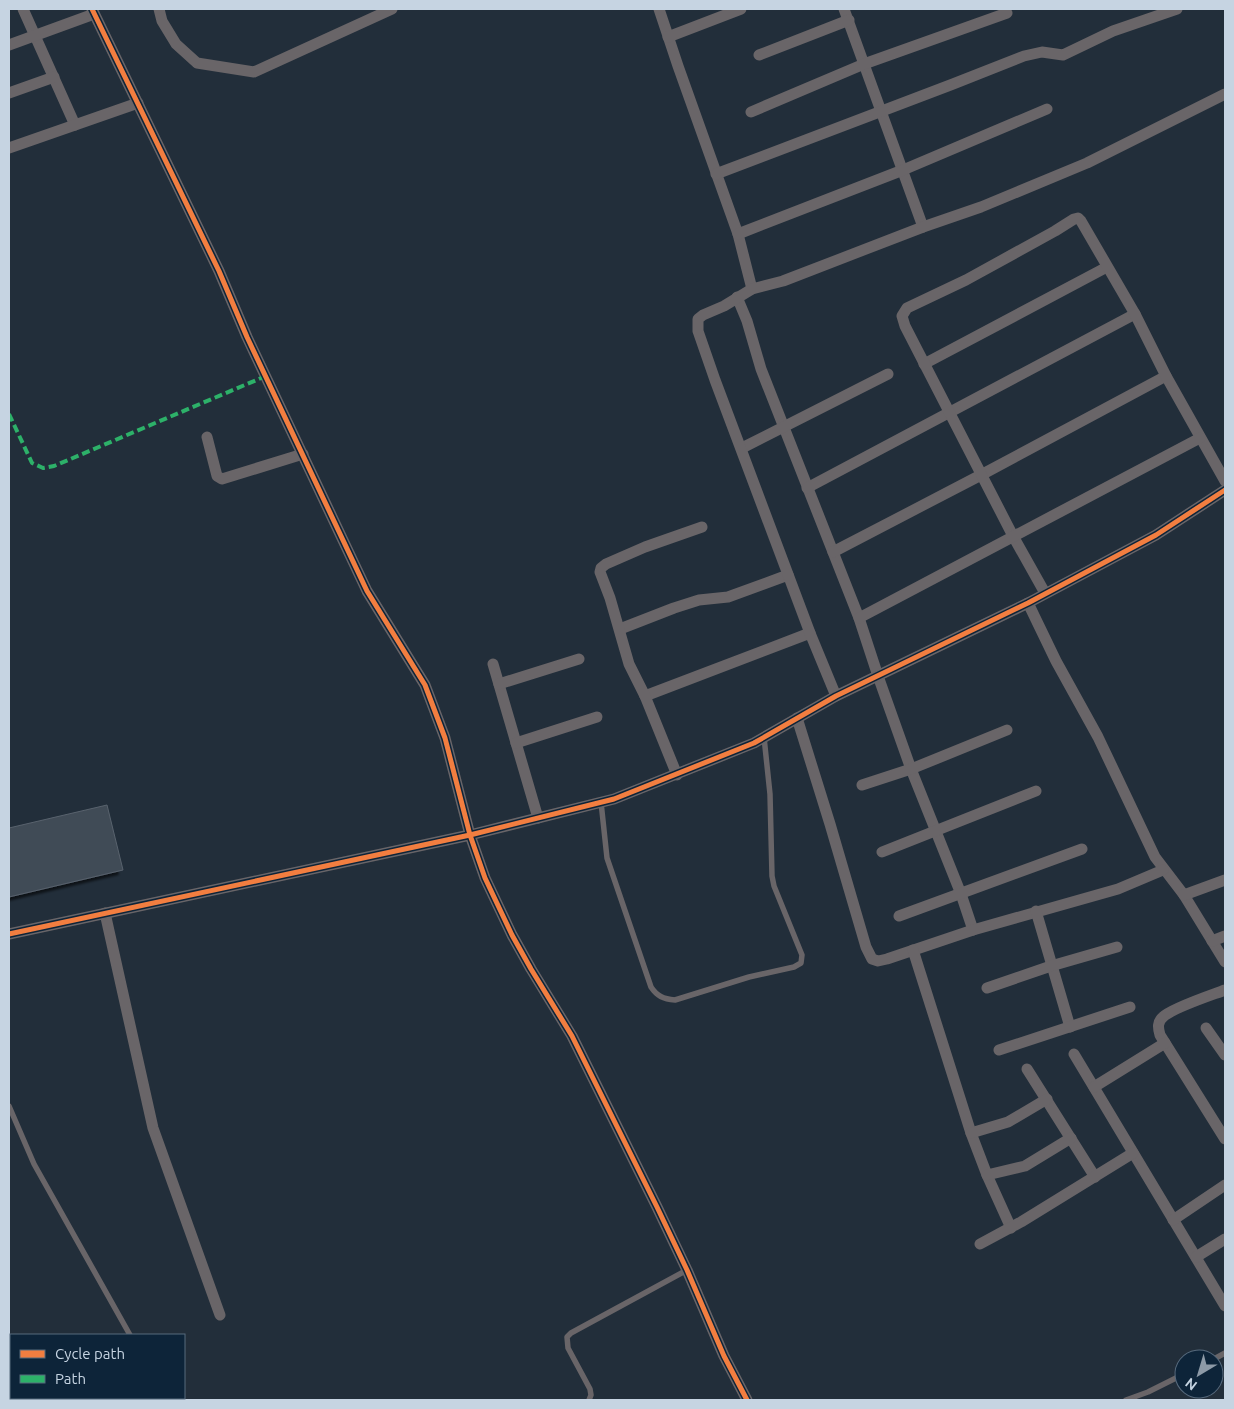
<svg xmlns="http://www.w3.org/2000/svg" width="1234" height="1409" font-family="Ubuntu,sans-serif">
<defs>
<filter id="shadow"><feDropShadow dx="-4.5" dy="4.5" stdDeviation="1" flood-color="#0009"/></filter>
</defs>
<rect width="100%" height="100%" fill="#222e3a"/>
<!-- building -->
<polygon fill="#414b56" stroke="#58626d" filter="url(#shadow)" points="107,805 123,870 9,897 9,828"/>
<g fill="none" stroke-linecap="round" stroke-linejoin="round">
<!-- service -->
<g stroke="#696568" stroke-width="5.5">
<path d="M601,802l6,56 44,129c6,9 12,12 24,13l74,-23 45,-10 7,-4 1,-8 -28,-69 -2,-10 -2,-82 -6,-57"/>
<polyline points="9,1106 34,1164 130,1335"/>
<polyline points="1214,1359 1225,1353"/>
<polyline points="166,1398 167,1400"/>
<polyline points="589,1400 591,1395 590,1389 568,1348 567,1337 571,1333 687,1270"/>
<polyline points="1126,1400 1148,1392 1184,1374"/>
</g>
<!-- minor -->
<g stroke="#696568" stroke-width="11">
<polyline points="23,9 75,125"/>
<polyline points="92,9 219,271 247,337 367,591 425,685 445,738 470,835 485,878 512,935 531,969 572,1036 657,1207 687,1270 724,1356 747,1400"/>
<polyline points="159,9 162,21 176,44 197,63 254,72 392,9"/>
<polyline points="659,9 678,66 738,234 752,289"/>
<polyline points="844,9 923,227"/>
<polyline points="668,37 741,9"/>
<polyline points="9,45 94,14"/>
<polyline points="759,55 849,20"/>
<polyline points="9,93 54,77"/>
<polyline points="751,112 864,64 1007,13"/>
<polyline points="9,148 138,103"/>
<polyline points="716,174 953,84 1024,56 1042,52 1063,55 1113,31 1177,9"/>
<polyline points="738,234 903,170 1047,109"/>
<polyline points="737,297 747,321 761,369 859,618 878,676 911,769 961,894 973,930"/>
<polyline points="924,364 1107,267"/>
<polyline points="207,437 217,476 222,479 303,454"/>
<polyline points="742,448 888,374"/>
<polyline points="807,488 1135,314"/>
<polyline points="833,552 981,475 1166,376"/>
<polyline points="1045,593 1013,536 905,326 902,316 907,308 966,280 1055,231 1074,219 1078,218 1081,221 1135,314 1166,376 1225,481"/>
<polyline points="1028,603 1056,661 1098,737 1155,857 1184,895 1225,962"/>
<polyline points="859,618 1200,438"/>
<polyline points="620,629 674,608 699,600 728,597 788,575"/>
<polyline points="493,664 538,818"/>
<polyline points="499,684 579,659"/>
<polyline points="645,696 810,633"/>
<polyline points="836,696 810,633 715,380 698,331 698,319 703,315 724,306 752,289 783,281 923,227 981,207 1087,163 1225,94"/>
<polyline points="797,718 830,824 866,947 872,959 878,961 887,959 973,930 1118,889 1163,870"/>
<polyline points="516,743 597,717"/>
<polyline points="677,775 645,696 629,664 610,598 600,572 601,568 606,564 645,547 702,527"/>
<polyline points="862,785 911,769 1007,730"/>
<polyline points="882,852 1036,791"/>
<polyline points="1184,895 1225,880"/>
<polyline points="1036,911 1070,1027"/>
<polyline points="105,913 153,1128 220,1315"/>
<polyline points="899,916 1082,849"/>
<polyline points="9,934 470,835 614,799 754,743 836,696 1028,603 1156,535 1225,490"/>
<polyline points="1212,941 1225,936"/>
<polyline points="913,950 971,1133 987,1175 1011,1228"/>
<polyline points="987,988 1051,966 1117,947"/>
<path d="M1225,990c-13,5 -53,18 -62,27 -6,5 -5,11 -3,18l65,104"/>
<polyline points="1206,1028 1225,1055"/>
<polyline points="999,1050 1130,1007"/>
<polyline points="1074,1054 1225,1306"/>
<polyline points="1027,1069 1095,1177"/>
<polyline points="1094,1087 1165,1043"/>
<polyline points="971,1133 1008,1122 1047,1099"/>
<polyline points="987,1175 1025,1166 1071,1138"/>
<polyline points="1173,1220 1225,1185"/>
<polyline points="980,1244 1021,1222 1133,1153"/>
<polyline points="1196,1257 1225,1239"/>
</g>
<!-- quiet -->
<polyline stroke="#2db169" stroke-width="4" stroke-dasharray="8 4" stroke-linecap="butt" points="9,414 32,463 43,468 54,466 266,376"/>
<!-- cycleway casing -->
<g stroke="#0d2439" stroke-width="8">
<g id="cycleway">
<polyline points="92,9 219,271 247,337 367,591 425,685 445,738 470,835 485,878 512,935 531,969 572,1036 657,1207 687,1270 724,1356 747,1400"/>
<polyline points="9,934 470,835 614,799 754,743 836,696 1028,603 1156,535 1225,490"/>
</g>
</g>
<!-- cycleway -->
<use href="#cycleway" stroke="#f27e40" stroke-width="5"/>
</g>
<!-- border -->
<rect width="1234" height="1409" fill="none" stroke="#c6d4e2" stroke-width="20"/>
<!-- legend -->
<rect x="10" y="1334" width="175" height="65" fill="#0d2439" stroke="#576a7d"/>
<rect x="20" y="1350" width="25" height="8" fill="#f27e40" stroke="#576a7d"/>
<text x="55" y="1359" font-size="15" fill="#c6d4e2">Cycle path</text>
<rect x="20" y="1375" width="25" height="8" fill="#2db169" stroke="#576a7d"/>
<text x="55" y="1384" font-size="15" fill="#c6d4e2">Path</text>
<!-- north arrow -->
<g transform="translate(1199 1374) rotate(218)"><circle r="24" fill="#0d2439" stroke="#576a7d"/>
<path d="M0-4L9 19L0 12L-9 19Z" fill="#8d9aa7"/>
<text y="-8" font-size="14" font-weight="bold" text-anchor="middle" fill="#c6d4e2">N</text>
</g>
</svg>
